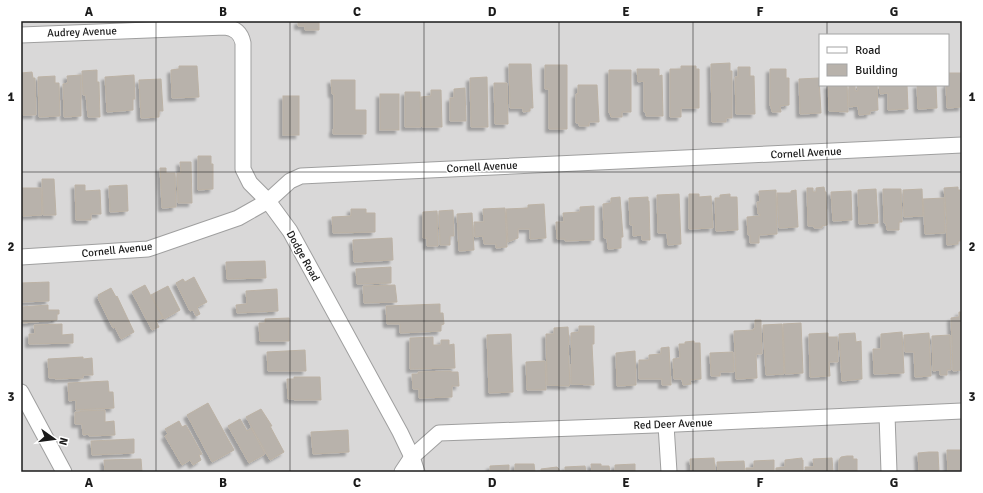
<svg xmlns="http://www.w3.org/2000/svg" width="983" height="493" font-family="Signika,sans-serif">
<defs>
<filter id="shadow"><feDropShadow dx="-3.5" dy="3.5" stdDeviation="1" flood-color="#0004"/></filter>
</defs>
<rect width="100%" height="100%" fill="#eceae1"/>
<!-- residential -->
<path fill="#d9d8d8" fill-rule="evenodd" d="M21,21h941v451h-941zM820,35h128v50h-128z"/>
<!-- building -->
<g fill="#b8b2ab" stroke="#bcb2a5" filter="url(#shadow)">
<polygon points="298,21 319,21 319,30 305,30 305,26 298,26"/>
<polygon points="730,63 730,71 732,71 732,118 726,118 726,122 712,122 711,64"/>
<polygon points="509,64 531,64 533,108 530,108 530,111 523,112 523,108 510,108"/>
<polygon points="545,65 567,65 567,129 549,129 549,89 545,89"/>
<polygon points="179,66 197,66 199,97 172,98 171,70 179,69"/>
<polygon points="681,66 696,66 696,69 699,69 699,108 681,108 681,117 670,117 670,69 681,69"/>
<polygon points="738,67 750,67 750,76 754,76 755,114 736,114 735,77 738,77"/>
<polygon points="637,69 659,69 659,76 662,75 663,116 646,116 646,112 644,112 644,81 638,82"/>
<polygon points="770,69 786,69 786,78 789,78 789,105 780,106 781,112 772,112 771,106 770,106"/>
<polygon points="97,70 97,82 99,82 100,117 88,117 86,95 83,95 82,71"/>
<polygon points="609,70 631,70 631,112 622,112 622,117 611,117 610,113 609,113"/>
<polygon points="32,72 33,78 35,78 36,115 23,115 22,107 21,107 21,73"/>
<polygon points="948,73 962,73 962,107 947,108 946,85 948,85"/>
<polygon points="81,75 81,116 64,117 63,84 68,83 67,76"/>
<polygon points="134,75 135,99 133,99 133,110 107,112 105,77"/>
<polygon points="55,76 55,83 59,83 60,116 39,117 38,77"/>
<polygon points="487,77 488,127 471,127 470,78"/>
<polygon points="819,78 821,113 800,114 799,79"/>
<polygon points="161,79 163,111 159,111 159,117 141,118 139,80"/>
<polygon points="331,80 355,80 355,110 366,110 366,134 333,134 333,129 334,129 334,94 332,94"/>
<polygon points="494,83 507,83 508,124 495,124"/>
<polygon points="578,85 597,85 599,122 589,122 589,126 579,126 579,123 576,123 576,94 578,94"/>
<polygon points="828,85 847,85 848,112 829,111"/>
<polygon points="849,85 855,85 855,91 858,91 857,85 877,85 878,110 870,111 870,114 859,115 858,106 849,107"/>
<polygon points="879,85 907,85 908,109 888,110 888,93 880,94"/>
<polygon points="917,85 936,85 937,108 918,109"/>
<polygon points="465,88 466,121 450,121 450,98 454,98 454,89"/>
<polygon points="431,90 441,90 442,127 422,127 421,97 431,96"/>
<polygon points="405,92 420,92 421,127 405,127"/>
<rect x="380" y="94" width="19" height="36"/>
<rect x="283" y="96" width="16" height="39"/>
<polygon points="198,156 211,156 211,164 213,164 213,189 198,190"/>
<polygon points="180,162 191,162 192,203 178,203 177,173 181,173"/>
<polygon points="160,168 166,168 166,173 175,173 176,207 162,208"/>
<polygon points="42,179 54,179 56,215 43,215"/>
<polygon points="75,185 85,185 85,191 100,190 101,214 91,214 91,220 76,220"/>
<polygon points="127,185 128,211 110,212 109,186"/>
<polygon points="824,187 825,192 826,192 827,225 822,226 822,228 814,228 814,226 808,226 807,188 813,188 813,192 816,192 816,188"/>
<polygon points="958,187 958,190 962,190 962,241 958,241 958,244 947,245 946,224 947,224 944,188"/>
<polygon points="22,188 41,188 42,215 23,216"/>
<polygon points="876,189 878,223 859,224 858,190"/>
<polygon points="883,189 901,189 902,222 899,222 899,230 887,230 886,223 884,223"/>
<polygon points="922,189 923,216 904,217 903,190"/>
<polygon points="776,190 777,234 759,235 759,243 750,243 750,235 748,235 747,217 760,216 760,214 758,214 757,202 760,202 759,191"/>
<polygon points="796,190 798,227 779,228 777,193 791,193 791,191"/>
<polygon points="851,191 852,220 833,221 831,192"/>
<polygon points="679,194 681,244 668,245 667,233 658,233 657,195"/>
<polygon points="689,194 699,194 699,197 711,196 713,228 689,229"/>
<polygon points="730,194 730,197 737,197 738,230 716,231 715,198 720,198 720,195"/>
<polygon points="620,197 623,237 621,237 621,248 608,249 607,238 604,238 603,204 611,203 611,198"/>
<polygon points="648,197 648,201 649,201 650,240 642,240 642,235 633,236 633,225 630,225 629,198"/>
<polygon points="944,198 945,233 925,234 923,199"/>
<polygon points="544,204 546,238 530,239 530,229 518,229 518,238 508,242 506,209 528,208 528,205"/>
<polygon points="594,206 594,240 565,241 565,239 557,239 556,222 564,222 563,213 580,212 580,207"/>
<polygon points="505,208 507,247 496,248 496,244 484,244 483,236 475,237 474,222 484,222 483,209"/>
<polygon points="351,209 366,209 366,213 375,213 375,232 333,233 332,217 351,216"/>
<polygon points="453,210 454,236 450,236 450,245 440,245 439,211"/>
<polygon points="437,211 438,246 427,246 427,238 423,238 423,212"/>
<polygon points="472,213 474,250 459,251 457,214"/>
<polygon points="392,238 393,260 354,262 353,240"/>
<polygon points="265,261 266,278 227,279 226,262"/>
<polygon points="391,267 391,283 357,284 356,269"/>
<polygon points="194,277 207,302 197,307 200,314 196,316 193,310 190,311 176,283 183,279 185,282"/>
<polygon points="49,282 49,301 21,302 21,283"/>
<polygon points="145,285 163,318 156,321 159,327 152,330 132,292"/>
<polygon points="395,285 397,302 364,303 363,286"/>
<polygon points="168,286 180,310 164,319 151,295"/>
<polygon points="111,288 116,297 117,296 134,332 121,339 115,327 113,328 98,298 99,297 98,295"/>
<polygon points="277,289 278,311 237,313 236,305 247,304 246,291"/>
<polygon points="440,304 440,313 443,313 444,324 441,325 441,331 400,333 400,324 387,324 386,306"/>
<polygon points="48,305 48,310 59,310 59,314 57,314 57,320 22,323 21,307"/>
<polygon points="959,312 962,312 962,370 953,371 951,318 959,317"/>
<polygon points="289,318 289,341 260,341 259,323 265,323 265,319"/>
<polygon points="755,320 761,320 761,330 762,354 756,354 757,378 736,379 734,331 754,330 753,329 755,329"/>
<polygon points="801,323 803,373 785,374 783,324"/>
<polygon points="62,324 62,335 73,334 73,343 29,344 29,334 35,334 34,325"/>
<polygon points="782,324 784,374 766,375 763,325"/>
<polygon points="579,326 594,326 594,344 592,344 594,385 571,384 571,364 572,364 571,333 579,332"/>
<polygon points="568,327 569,345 568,345 570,384 569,386 547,385 546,334 554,334 554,328"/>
<polygon points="902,332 904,373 874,374 873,349 881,349 881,334"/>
<polygon points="828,333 828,337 837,337 838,362 829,362 830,376 810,377 809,334"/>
<polygon points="855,333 856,342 861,341 862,379 842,381 839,334"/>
<polygon points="929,333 931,376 915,377 914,352 905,352 904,335"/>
<polygon points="511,334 513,392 489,393 487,335"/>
<polygon points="950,335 951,370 947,370 947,375 940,375 940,370 933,371 932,336"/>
<polygon points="433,337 433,345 441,345 441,340 449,340 449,345 454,344 455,368 410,369 410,338"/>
<polygon points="694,341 694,343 700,343 701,379 690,380 691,384 683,385 682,379 674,379 673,359 680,358 679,344 685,344 685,342"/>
<polygon points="669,347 671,385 662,385 662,379 639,379 639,360 649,360 649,355 661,354 661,348"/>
<polygon points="305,350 306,371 268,371 267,352"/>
<polygon points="635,351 636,385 617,386 616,353"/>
<polygon points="733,352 734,372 720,372 720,376 711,376 710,353"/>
<polygon points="83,357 83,359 92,358 93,375 83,375 83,378 55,379 55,378 49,378 48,359"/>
<polygon points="545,361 546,390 527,390 526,362"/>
<polygon points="451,371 451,372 458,372 459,386 452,386 452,397 419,398 419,389 413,389 412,374 418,374 418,372"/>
<polygon points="294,377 320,377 321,400 294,400 294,399 288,399 287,379 294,379"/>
<polygon points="108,381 109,392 113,392 114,408 76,410 76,400 69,401 68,383"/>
<polygon points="208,403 234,450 212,462 187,415"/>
<polygon points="261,409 272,426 270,426 284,452 270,460 246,417"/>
<polygon points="105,410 105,422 114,421 115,435 89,436 89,434 83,435 82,424 75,424 75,412 80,412 80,411"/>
<polygon points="240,419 247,431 251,428 265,454 249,463 228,426"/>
<polygon points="179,421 182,427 186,425 202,454 199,455 201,460 193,465 190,460 182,465 165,436 168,434 165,429"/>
<polygon points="348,430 349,452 313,454 311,432"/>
<polygon points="134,439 134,453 92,455 91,441"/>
<polygon points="947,450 962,450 962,472 948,472"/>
<polygon points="929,452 938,452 939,472 917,472 919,471 918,453"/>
<polygon points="847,456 853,456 853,459 857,459 857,472 839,472 839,460 841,457"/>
<polygon points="714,458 715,472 691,472 690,459"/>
<polygon points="802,458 802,460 803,460 803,472 776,472 776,468 785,467 785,460"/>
<polygon points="832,458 833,472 806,472 805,467 814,467 813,459"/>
<polygon points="141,459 142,472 105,472 104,460"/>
<polygon points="774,460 774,472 746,472 746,468 754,468 754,461"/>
<polygon points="744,461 745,472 718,472 717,462"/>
<polygon points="515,464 534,464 535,472 515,472"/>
<polygon points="591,464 601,464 601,466 609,466 610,472 592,472"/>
<polygon points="635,464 635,472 615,472 615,465"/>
<polygon points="509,465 509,472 490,472 490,466"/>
<polygon points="585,466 586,472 565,472 565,467"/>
<polygon points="557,467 559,469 559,472 541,472 541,469"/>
</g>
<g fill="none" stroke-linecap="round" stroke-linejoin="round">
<!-- street casing -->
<g stroke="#9f9f9f" stroke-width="17">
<g id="street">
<path d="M21,35l204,-8c10,1 16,6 18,16v126l7,14 18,18 22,30 110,201 12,25 5,15"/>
<polyline points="21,257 148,249 238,218 268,201 290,181 301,176 962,145"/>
<polyline points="21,392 64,472"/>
<polyline points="887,415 889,472"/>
<polyline points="666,425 669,472"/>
<polyline points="402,472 412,457 439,433 655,425 962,411"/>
</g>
</g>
<!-- street -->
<use href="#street" stroke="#fff" stroke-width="15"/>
</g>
<!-- grid -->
<path fill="none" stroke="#1b1b1b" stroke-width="1" stroke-opacity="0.55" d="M156,21v451M290,21v451M424,21v451M559,21v451M693,21v451M827,21v14M827,85v387M21,172h941M21,321h941"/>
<g text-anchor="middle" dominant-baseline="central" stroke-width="3" stroke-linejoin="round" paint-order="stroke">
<!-- street labels -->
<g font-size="11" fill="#1b1b1b" stroke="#fff">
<text transform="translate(82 32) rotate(-2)">Audrey Avenue</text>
<text transform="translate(806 153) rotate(-3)">Cornell Avenue</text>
<text transform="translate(482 167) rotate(-3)">Cornell Avenue</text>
<text transform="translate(117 250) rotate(-6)">Cornell Avenue</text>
<text transform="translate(303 256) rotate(61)">Dodge Road</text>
<text transform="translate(673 424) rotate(-2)">Red Deer Avenue</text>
</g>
</g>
<!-- border -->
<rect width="983" height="493" fill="none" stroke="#ffffff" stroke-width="44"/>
<!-- legend -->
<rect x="819" y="34" width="130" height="52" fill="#ffffff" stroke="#a4a4a4"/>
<rect x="827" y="47" width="20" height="6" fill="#ffffff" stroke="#a4a4a4"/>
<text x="855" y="54" font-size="12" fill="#1b1b1b">Road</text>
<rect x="827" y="64" width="20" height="12" fill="#b8b2ab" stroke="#a4a4a4"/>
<text x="855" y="74" font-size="12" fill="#1b1b1b">Building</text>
<!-- north arrow -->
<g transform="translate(54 439) rotate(104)" stroke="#ffffff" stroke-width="3" paint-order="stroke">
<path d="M0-3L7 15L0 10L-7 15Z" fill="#1b1b1b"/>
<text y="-6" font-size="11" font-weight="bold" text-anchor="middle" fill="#1b1b1b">N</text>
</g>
<rect x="22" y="22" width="939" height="449" fill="none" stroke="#1b1b1b" stroke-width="1.5"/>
<g font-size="13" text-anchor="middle" font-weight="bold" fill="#1b1b1b">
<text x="89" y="16">A</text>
<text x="223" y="16">B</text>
<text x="357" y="16">C</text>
<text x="492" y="16">D</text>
<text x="626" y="16">E</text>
<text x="760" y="16">F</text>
<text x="894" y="16">G</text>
<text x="11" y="101">1</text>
<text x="972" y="101">1</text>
<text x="11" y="251">2</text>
<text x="972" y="251">2</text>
<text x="11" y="401">3</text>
<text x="972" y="401">3</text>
<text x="89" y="487">A</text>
<text x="223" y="487">B</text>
<text x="357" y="487">C</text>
<text x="492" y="487">D</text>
<text x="626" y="487">E</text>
<text x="760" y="487">F</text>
<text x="894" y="487">G</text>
</g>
</svg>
